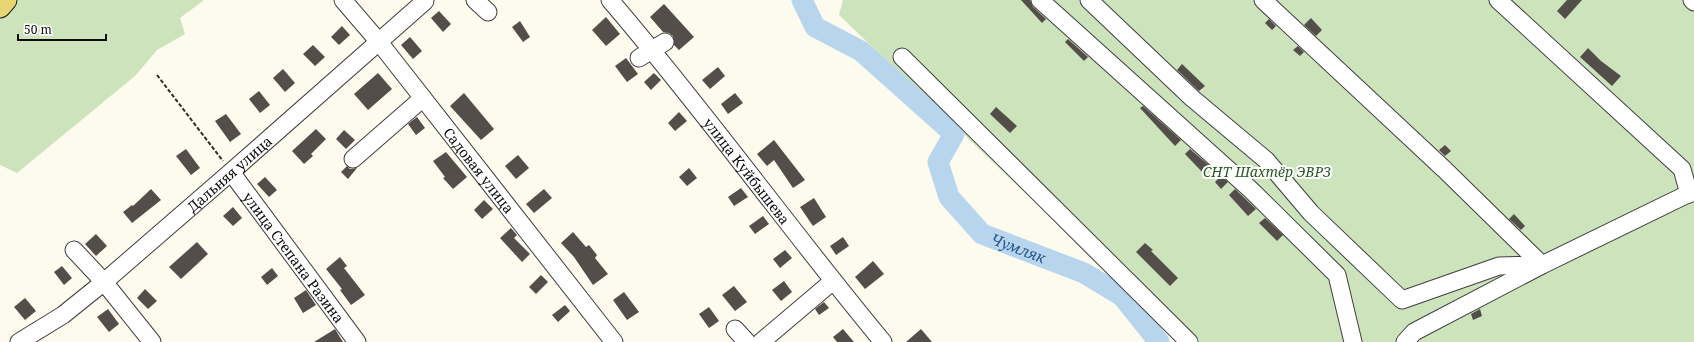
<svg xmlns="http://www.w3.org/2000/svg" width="1694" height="342" font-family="'Noto Serif',serif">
<rect width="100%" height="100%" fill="#fdfbed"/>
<!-- green -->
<g fill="#cce3bb">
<polygon points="13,0 204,0 180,18 185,34 157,50 135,76 17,173 0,165 0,16"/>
<polygon points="843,0 1694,0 1694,342 1181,342 839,15"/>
</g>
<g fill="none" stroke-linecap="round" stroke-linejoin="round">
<!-- river -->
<path stroke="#b8d5ee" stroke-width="21" id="s1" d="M802,0l13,27 46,24 93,83 -16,28 11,35 33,37 102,39 38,23 37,46"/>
</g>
<!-- building -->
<g fill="#534e4a">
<polygon points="1021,0 1030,0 1033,7 1046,19 1042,23"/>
<polygon points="1567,0 1582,0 1565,19 1557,11"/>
<polygon points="664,4 694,37 679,50 674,45 673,36 669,33 663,32 650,17"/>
<polygon points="439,11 451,24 443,32 431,18"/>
<polygon points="606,17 620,34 606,46 592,30"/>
<polygon points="1311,18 1322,30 1316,36 1304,25"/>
<polygon points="1269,19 1276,26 1272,30 1265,23"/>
<polygon points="520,21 530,37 523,42 512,27"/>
<polygon points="342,26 350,35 339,45 331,37"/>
<polygon points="410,37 422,51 413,59 401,45"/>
<polygon points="1068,39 1088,57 1084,61 1065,42"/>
<polygon points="313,45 325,57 315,66 303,54"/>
<polygon points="1298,46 1304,52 1300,56 1293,50"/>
<polygon points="1588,48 1601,61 1621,76 1612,86 1580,57"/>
<polygon points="626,58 638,74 627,82 615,66"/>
<polygon points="1182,64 1205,86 1199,91 1177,70"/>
<polygon points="718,67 725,76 710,89 702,80"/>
<polygon points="283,69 295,83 285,92 273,78"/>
<polygon points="378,73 392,89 368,110 354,94"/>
<polygon points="654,73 661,80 651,90 644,82"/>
<polygon points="259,91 270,105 260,113 249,99"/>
<polygon points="464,93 494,129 481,140 450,106"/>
<polygon points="735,93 743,103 728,114 721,104"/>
<polygon points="1143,106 1181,140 1175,146 1140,108"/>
<polygon points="996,107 1017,126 1010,133 990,114"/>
<polygon points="679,112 687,121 675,131 668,123"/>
<polygon points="226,114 241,134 230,142 215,121"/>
<polygon points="417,117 425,128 416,135 408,124"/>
<polygon points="316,129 326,139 311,154 313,156 304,164 292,151"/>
<polygon points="344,130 355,140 346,149 336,139"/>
<polygon points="774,140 805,180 793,188 774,160 767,166 757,154"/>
<polygon points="1445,145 1451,151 1445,156 1439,150"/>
<polygon points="186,149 200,168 191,175 176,156"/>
<polygon points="1190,149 1211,167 1204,174 1185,154"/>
<polygon points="446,152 467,177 453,189 443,178 445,177 433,161"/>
<polygon points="518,155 529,168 516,179 505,166"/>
<polygon points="347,166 350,169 357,168 348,179 341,172"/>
<polygon points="689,168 697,178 687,186 679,177"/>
<polygon points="1221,176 1228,182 1221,189 1215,182"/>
<polygon points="265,177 277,190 269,197 257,184"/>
<polygon points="741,188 748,197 734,206 728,197"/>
<polygon points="151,189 161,200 132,223 123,212 132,205 133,206"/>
<polygon points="544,189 552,198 534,213 526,204"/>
<polygon points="1235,189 1256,209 1248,216 1229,195"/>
<polygon points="814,198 826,217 813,226 800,207"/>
<polygon points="484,200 493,209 482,219 474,210"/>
<polygon points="233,207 242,218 233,226 223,216"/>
<polygon points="1514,214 1525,226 1521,230 1509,219"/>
<polygon points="763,216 769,224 755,234 749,226"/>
<polygon points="1265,218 1283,235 1277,241 1259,223"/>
<polygon points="511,228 517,235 514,238 530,254 522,262 500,238"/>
<polygon points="573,232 586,247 589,245 597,255 595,258 608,274 593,285 574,257 561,243"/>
<polygon points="96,234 107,246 96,256 85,244"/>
<polygon points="843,237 849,246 836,255 830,246"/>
<polygon points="197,242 208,254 181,279 169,267"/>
<polygon points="1145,243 1153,250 1151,251 1178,278 1170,286 1136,252"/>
<polygon points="785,250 792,258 780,268 773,259"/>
<polygon points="340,257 347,266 344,268 365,295 351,305 340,290 342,289 326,269"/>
<polygon points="873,261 884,274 865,289 855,277"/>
<polygon points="62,266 72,278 64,285 54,272"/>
<polygon points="272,268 278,276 267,285 261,277"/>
<polygon points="541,275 548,282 536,294 529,287"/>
<polygon points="784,281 792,292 781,301 772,290"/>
<polygon points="734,286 747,302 735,311 722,295"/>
<polygon points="145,289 157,301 148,309 137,298"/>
<polygon points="306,290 316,305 303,313 294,298"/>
<polygon points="624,292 639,312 627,320 613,300"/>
<polygon points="25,298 36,311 25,320 14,307"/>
<polygon points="824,302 829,308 819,315 815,309"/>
<polygon points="565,305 570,311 558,322 552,315"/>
<polygon points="709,307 719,321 709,328 699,314"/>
<polygon points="108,309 119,324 109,332 97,317"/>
<polygon points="1480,309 1482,316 1473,320 1471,314"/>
<polygon points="335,329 343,342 314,342"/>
<polygon points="843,329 854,342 837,342 833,337"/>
<polygon points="921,329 932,342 906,342"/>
</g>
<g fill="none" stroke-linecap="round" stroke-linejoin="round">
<!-- minor casing -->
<g stroke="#3f3f3f" stroke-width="19">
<g id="minor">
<path id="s2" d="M343,0l36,42 235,300"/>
<polyline points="475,0 488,12"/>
<path id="s3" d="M610,0c95,111 180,230 273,342"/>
<polyline points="1040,0 1251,190 1337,275 1353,342"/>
<polyline points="1089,0 1192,98 1266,160 1311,213 1402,300 1499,266 1542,265 1445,170 1263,0"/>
<polyline points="1498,0 1682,169 1689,194"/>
<polyline points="1692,0 1694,2"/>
<polyline points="902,57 1189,342"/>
<polyline points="639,58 665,42"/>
<polyline points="353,159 423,98"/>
<path id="s4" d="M231,172l126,170"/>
<polyline points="74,250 104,282 152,342"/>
<polyline points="735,329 747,342"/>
<path id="s5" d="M19,342l44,-27 41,-33 127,-110 194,-171"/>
<polyline points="761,342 833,281"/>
<polyline points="1405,342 1414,332 1542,265 1694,191"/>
</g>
</g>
<!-- major casing -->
<g stroke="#1d1d1d" stroke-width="23">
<polyline id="major" points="0,7 6,0"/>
</g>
<!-- path -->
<polyline stroke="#2e2e2e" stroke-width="2" stroke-dasharray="4 2" stroke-linecap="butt" points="157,75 223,161"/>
<!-- minor -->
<use href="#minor" stroke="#fff" stroke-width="17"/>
<!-- major -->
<use href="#major" stroke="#e7d673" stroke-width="21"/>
</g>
<g text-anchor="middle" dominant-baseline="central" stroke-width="4" stroke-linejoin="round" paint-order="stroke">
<!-- street labels -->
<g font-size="14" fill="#0c0c0c" stroke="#fff">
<text stroke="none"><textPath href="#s2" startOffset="218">Садовая улица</textPath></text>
<text stroke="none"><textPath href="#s3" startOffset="219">улица Куйбышева</textPath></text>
<text stroke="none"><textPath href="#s5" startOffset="270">Дальняя улица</textPath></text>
<text stroke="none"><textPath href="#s4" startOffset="106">улица Степана Разина</textPath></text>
</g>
<!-- park labels -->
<g font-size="14" font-style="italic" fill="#2b5b25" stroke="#fff">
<text x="1267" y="171">СНТ Шахтёр ЭВРЗ</text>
</g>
<!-- water labels -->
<g font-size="15" font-style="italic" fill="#26568d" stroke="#fff">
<text stroke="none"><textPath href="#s1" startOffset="364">Чумляк</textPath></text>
</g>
</g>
<!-- scale -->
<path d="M18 34v6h88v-6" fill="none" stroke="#0c0c0c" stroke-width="2"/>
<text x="24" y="34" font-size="12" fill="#0c0c0c" stroke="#ffffff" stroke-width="3" paint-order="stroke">50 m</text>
</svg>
